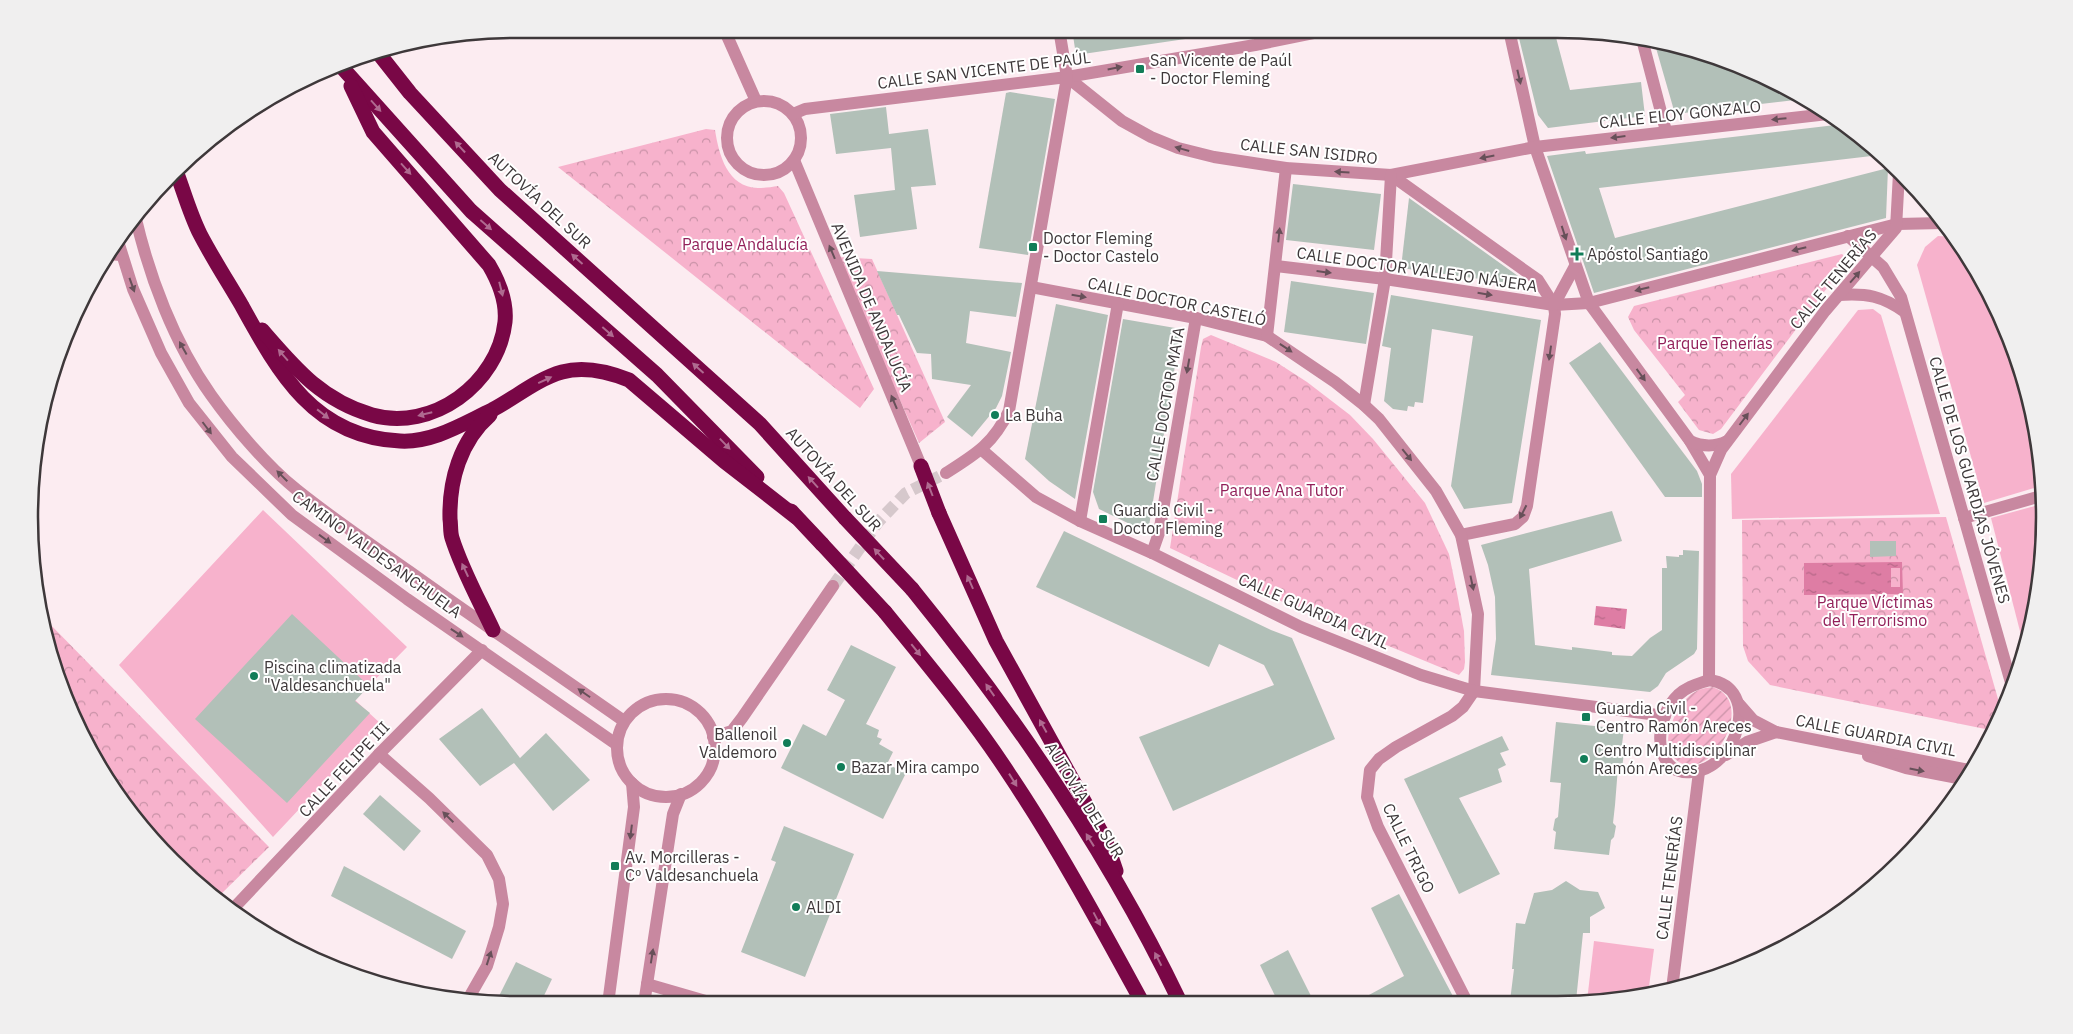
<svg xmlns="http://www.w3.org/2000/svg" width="2073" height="1034" font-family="'IBM Plex Sans',sans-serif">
<defs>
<pattern id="park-crowns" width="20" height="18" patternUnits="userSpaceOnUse" patternTransform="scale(1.25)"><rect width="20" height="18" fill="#f7b2cc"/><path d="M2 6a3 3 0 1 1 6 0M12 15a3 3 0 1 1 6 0" fill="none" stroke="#c992a7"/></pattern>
<pattern id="garden-furrows" width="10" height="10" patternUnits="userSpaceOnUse" patternTransform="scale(1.25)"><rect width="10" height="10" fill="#f7b2cc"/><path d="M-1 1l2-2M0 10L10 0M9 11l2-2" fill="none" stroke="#c992a7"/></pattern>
<pattern id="water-ripples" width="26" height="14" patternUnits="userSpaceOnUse" patternTransform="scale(1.25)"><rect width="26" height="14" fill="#de7da4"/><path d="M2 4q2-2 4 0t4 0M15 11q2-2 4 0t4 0" fill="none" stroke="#b56787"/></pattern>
</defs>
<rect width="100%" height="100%" fill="#fcecf1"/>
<!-- grass -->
<g fill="#f7b2cc">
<polygon points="1938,236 1953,237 1979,273 2018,360 2040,453 2041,486 1984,503 1917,265 1925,247"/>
<polygon points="1873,309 1881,315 1940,514 1732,519 1731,474 1858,310"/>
<polygon points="2042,504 2043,549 2028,644 2023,643 1991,518"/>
<polygon points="263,510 407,647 355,700 380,723 273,837 119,665"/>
<polygon points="1594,941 1654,949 1648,994 1619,1001 1587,1001"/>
</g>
<!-- park -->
<g fill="url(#park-crowns)">
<path d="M706,129l9,1c4,25 12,57 43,58 7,0 14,-1 20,-2l6,7 90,196 -14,19 -302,-241z"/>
<polygon points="1842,254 1848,260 1721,429 1713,434 1699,430 1678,402 1685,395 1634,330 1628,317 1634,306"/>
<polygon points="837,257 872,259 945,422 919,443"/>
<polygon points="1211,335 1276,362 1307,382 1350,415 1373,439 1425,503 1449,554 1457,593 1464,631 1465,662 1464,669 1459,675 1287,604 1170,548 1201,347 1203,339"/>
<polygon points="1946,517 2002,713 1995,731 1770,685 1748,661 1743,646 1742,520"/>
<polygon points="40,614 269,847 216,899 172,862 129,814 79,733 45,644"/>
</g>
<!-- garden -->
<path fill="url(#garden-furrows)" d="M1712,687c46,13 1,95 -33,75 -24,-14 -3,-58 14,-69 6,-4 12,-5 19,-6z"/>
<!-- water -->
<g fill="url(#water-ripples)" fill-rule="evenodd">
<path d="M1902,562l1,32 -99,1v-32zM1891,568h9v19h-9z"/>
<polygon points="1596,606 1627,609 1625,629 1594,625"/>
</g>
<!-- building -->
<g fill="#b2c0b8">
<polygon points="1072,29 1199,29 1199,37 1076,55"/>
<polygon points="1517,30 1554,30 1570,90 1641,82 1645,116 1548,128 1538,115"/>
<polygon points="1654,41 1682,45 1772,79 1804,99 1675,114"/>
<polygon points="1010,92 1055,99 1028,255 979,248 1006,93"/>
<polygon points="886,107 889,134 928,129 936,185 911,187 917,229 860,237 854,195 895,190 891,148 836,154 830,114"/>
<polygon points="1844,124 1853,129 1880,155 1599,188 1615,238 1888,168 1886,218 1594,293 1547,156 1585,151 1586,154"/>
<polygon points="1293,184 1381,194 1374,250 1286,240"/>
<polygon points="1409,198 1518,276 1516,284 1401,268"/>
<polygon points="877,271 1022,283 1016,317 970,311 966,343 1011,352 1002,396 996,408 972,437 947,417 971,385 932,379 931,354 917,353 899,315 897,315"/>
<polygon points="1291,281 1374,293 1366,344 1284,332"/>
<polygon points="1391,295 1541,320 1512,503 1464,509 1451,486 1473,336 1432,329 1423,403 1415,402 1414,407 1408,406 1407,411 1393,409 1384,401 1391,348 1382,346"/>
<polygon points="1056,304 1108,315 1075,499 1049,481 1025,459"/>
<polygon points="1123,319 1181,329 1149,526 1140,529 1099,509 1093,492"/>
<polygon points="1600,342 1697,471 1702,484 1702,497 1665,497 1569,363"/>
<polygon points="1612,511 1622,541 1529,569 1535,645 1572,650 1572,647 1612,652 1612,655 1632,656 1650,638 1662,630 1662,568 1667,568 1666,556 1679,557 1679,555 1683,555 1683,550 1699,551 1697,649 1694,654 1666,673 1658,686 1650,692 1491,675 1496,639 1495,597 1488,565 1481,545"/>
<polygon points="1064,531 1271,630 1292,638 1335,739 1173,811 1139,737 1274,685 1264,665 1219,644 1209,667 1036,587"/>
<polygon points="1870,541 1896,541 1896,556 1870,557"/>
<polygon points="292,614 369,686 355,701 370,713 287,803 195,719"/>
<polygon points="851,645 896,667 866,724 879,730 877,737 882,739 879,744 893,752 887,764 906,773 883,819 781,768 803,724 826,736 845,700 827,690"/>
<polygon points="482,708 520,758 546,733 590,780 553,811 514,763 480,786 439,739"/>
<polygon points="1556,722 1624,729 1621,752 1624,753 1622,768 1618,767 1615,805 1613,823 1616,826 1614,837 1611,840 1609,855 1554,849 1556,832 1553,830 1555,819 1558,817 1561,783 1550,782"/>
<polygon points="1502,736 1509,750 1500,753 1506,765 1498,769 1502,782 1459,798 1500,874 1459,894 1404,779"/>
<polygon points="380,795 421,831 404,851 363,814"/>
<polygon points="784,826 854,854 805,977 741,952 776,862 771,860"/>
<polygon points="344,866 466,931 452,959 331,896"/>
<polygon points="1566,881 1580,890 1598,892 1605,908 1590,917 1590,933 1583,933 1576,1001 1510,1001 1514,969 1512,969 1516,923 1525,924 1534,893 1552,890"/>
<polygon points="1399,894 1456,1002 1356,1002 1404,976 1371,908"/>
<polygon points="1288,950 1314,1002 1278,1002 1260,965"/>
<polygon points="516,962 552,979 540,1004 495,1004"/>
</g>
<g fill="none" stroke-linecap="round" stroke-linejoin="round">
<!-- minor-tunnel -->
<polyline stroke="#d6c8cc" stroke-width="12" stroke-dasharray="12 6" stroke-linecap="butt" points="833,586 878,522 906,493 946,473"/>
<!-- minor -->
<g stroke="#c888a0" stroke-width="12">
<polyline points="724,29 756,101"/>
<polyline points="1509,30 1535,147 1589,303 1690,441 1710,475"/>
<polyline points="1643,43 1666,131"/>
<polyline points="1067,77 1122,121 1151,137 1178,148 1214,157 1286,168 1391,175 1538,280 1554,305 1555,314 1527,506 1523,517 1515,524 1461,535"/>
<circle cx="764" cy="138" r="37"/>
<polyline points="793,114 805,109 1067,77 1255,45 1328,30"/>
<polyline points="794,160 921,466"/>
<polyline points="1391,175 1535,147 1828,114"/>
<path d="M135,215c14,61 39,128 76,180 22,31 56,71 86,95 36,29 75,55 113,82 71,51 143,99 214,149"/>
<polyline points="1848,236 1883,267 1901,297 2012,686"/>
<polyline points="117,238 133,289 161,353 189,403 232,457 292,515 407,599 616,744"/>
<polyline points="107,254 121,255"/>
<polyline points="1276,266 1385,279 1554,305 1589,303 1897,224 1943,223"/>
<polyline points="1031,287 1196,318 1267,336 1335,382 1364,405 1379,419 1436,491 1461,535 1478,614 1474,691 1463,707 1452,716 1396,747 1379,759 1370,770 1367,797 1378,827 1467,1002"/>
<path d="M1839,295c28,-2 43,1 66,17"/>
<polyline points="1554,305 1575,266"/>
<polyline points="1267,336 1286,168"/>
<polyline points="1364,405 1385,279 1391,175"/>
<path d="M1690,441c13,6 25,6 37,0"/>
<polyline points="982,450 1036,497 1080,521 1152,553 1301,627 1421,675 1474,691 1665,716"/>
<path d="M946,473c30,-19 47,-29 63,-62l58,-334 -8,-48"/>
<polyline points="1964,518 2041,496"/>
<polyline points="1080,521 1118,303"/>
<polyline points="1152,553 1159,533 1196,318"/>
<polyline points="1709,680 1710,475 1721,450 1825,311 1896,228 1899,173"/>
<path d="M1709,680c54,7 28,90 -18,92 -6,1 -10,0 -15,-2 -26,-16 -16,-58 2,-75 10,-9 20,-11 31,-15z"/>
<circle cx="666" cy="748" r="49"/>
<polyline points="1739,704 1753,720 1776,732 1969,770"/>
<polyline points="713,737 732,731 742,718 833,586"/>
<polyline points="379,754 429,798 487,855 499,879 503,904 499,927 487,966 467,1001"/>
<polyline points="1726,755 1747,742 1776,732"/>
<polyline points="1868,756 1906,768 1963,779"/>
<polyline points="231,911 379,754 482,650"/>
<polyline points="647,984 716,1004"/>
<polyline points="1672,989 1699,772"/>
<polyline points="608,1004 634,807 632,783"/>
<polyline points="644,1004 673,814 681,794"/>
</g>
<!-- highway -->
<g stroke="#790746" stroke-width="15">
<polyline points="376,50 410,93 500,190 760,424 845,518"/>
<polyline points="339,64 471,211 657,375 757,477"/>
<path d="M176,171c8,21 14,43 24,63 13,25 28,48 42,72 37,67 72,131 158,135 33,2 64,-18 92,-31 23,-12 45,-31 70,-38 22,-6 47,0 67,8l95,81 72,56"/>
<path d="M262,330c33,38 59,70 110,85 60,17 126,-31 133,-93 2,-20 -6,-40 -16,-57l-116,-133 -22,-46"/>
<path d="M490,415c-30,26 -41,66 -40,104 1,6 0,13 2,19 10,32 27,62 41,92"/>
<polyline points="791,511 822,544"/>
<polyline points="939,513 996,641 1105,839 1116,871"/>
<path d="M912,589c103,127 197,265 268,413"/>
<path d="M885,612c43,53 87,105 124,162 49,73 91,151 133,228"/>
</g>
<!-- highway-bridge -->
<g stroke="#790746" stroke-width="15">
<polyline points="921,466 939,513"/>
<polyline points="845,518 912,589"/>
<polyline points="822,544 885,612"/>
</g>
</g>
<!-- one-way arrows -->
<defs><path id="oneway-solid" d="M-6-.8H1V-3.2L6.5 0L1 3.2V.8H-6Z" transform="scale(1.25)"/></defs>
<g fill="#675059">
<use href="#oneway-solid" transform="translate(1115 68) rotate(-11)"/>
<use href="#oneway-solid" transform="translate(1519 77) rotate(77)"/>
<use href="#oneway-solid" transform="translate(1779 119) rotate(174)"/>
<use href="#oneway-solid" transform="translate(1618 137) rotate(173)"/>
<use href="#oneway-solid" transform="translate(1182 149) rotate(-164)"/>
<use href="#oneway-solid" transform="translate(1487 157) rotate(169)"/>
<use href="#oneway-solid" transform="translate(1342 172) rotate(-177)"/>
<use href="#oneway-solid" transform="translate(1564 233) rotate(72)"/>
<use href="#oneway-solid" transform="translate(1279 235) rotate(-84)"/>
<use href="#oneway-solid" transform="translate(1799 249) rotate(166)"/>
<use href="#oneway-solid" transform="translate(832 252) rotate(-113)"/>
<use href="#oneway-solid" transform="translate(1324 272) rotate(7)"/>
<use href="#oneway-solid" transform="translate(1855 277) rotate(-49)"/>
<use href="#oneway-solid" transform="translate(132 285) rotate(70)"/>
<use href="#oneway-solid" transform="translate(1642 289) rotate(166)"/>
<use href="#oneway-solid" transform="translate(1485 294) rotate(9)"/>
<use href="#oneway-solid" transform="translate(1079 296) rotate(10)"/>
<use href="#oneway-solid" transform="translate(183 348) rotate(-119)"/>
<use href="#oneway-solid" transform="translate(1286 348) rotate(34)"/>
<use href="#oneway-solid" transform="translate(1550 353) rotate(98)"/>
<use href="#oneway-solid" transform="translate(1188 366) rotate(100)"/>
<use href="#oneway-solid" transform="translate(1641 375) rotate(54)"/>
<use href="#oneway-solid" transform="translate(894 402) rotate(-113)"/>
<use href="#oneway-solid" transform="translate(1744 419) rotate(-53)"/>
<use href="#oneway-solid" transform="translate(207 428) rotate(53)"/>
<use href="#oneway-solid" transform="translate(1407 455) rotate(51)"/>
<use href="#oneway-solid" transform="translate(282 476) rotate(-135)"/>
<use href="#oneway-solid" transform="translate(1523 512) rotate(117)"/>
<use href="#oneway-solid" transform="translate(325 539) rotate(36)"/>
<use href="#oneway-solid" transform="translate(1472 583) rotate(78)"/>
<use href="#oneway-solid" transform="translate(457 633) rotate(34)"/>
<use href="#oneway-solid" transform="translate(584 693) rotate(-145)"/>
<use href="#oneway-solid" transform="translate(1917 770) rotate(11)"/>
<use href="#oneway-solid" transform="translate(448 817) rotate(-136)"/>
<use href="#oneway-solid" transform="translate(631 832) rotate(97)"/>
<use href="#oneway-solid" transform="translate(652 956) rotate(-81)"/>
<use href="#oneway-solid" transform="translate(489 958) rotate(-72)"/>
</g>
<g fill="#af6a90">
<use href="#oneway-solid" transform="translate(376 106) rotate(48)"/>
<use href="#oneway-solid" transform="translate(460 147) rotate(-133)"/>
<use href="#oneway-solid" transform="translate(406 169) rotate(48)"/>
<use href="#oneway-solid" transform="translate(486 225) rotate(41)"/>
<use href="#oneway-solid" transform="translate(577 259) rotate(-138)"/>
<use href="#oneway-solid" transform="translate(501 289) rotate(76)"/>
<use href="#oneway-solid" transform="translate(608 332) rotate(41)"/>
<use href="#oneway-solid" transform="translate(283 355) rotate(-131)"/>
<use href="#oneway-solid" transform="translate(698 368) rotate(-138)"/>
<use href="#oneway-solid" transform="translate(545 380) rotate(-25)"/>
<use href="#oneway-solid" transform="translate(323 414) rotate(38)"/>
<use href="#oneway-solid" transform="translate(425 414) rotate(166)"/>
<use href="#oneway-solid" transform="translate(725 444) rotate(46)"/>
<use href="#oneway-solid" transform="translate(813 482) rotate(-132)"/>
<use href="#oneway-solid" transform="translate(930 489) rotate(-111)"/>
<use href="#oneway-solid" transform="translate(879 554) rotate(-133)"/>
<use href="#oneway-solid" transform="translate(465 570) rotate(-115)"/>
<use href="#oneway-solid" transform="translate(970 582) rotate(-114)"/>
<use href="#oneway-solid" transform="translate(916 650) rotate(51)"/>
<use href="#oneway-solid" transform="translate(990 690) rotate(-125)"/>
<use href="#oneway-solid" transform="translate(1043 726) rotate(-119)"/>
<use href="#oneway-solid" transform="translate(1013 780) rotate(58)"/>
<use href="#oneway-solid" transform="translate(1090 840) rotate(-122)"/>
<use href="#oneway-solid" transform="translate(1097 919) rotate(62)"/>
<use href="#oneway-solid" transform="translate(1158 959) rotate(-117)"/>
</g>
<!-- markers -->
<g fill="#117d58" stroke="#fff" stroke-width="2">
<rect x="1135" y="64" width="10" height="10" rx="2.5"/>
<rect x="1028" y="242" width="10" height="10" rx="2.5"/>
<path d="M1574.5 246.5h5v5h5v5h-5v5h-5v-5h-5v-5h5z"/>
<circle cx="995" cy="415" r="5"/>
<rect x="1098" y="514" width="10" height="10" rx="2.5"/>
<circle cx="254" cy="676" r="5"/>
<rect x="1581" y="712" width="10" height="10" rx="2.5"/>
<circle cx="787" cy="743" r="5"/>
<circle cx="1584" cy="759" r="5"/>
<circle cx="841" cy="767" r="5"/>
<rect x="610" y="861" width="10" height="10" rx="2.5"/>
<circle cx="796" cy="907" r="5"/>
</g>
<g text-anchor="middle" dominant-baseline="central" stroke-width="4" stroke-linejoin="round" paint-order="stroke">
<!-- poi labels -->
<g font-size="16" fill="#3e383a" stroke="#fff" text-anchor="start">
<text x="1150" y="60">San Vicente de Paúl<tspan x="1150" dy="18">- Doctor Fleming</tspan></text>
<text x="1043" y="238">Doctor Fleming<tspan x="1043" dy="18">- Doctor Castelo</tspan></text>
<text x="1587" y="254">Apóstol Santiago</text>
<text x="1005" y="415">La Buha</text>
<text x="1113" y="510">Guardia Civil -<tspan x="1113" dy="18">Doctor Fleming</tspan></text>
<text x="264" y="667">Piscina climatizada<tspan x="264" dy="18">"Valdesanchuela"</tspan></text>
<text x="1596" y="708">Guardia Civil -<tspan x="1596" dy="18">Centro Ramón Areces</tspan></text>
<text x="777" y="734" text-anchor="end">Ballenoil<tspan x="777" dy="18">Valdemoro</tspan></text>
<text x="1594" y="750">Centro Multidisciplinar<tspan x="1594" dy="18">Ramón Areces</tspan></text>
<text x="851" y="767">Bazar Mira campo</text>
<text x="625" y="857">Av. Morcilleras -<tspan x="625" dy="18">Cº Valdesanchuela</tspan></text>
<text x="806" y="907">ALDI</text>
</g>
<!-- street labels -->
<g font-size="16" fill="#3e383a" stroke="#fff">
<text transform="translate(984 70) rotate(-7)">CALLE SAN VICENTE DE PAÚL</text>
<text transform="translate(1680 114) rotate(-6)">CALLE ELOY GONZALO</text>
<text transform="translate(1309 151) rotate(6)">CALLE SAN ISIDRO</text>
<text transform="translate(540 200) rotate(43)">AUTOVÍA DEL SUR</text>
<text transform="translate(1417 269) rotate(8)">CALLE DOCTOR VALLEJO NÁJERA</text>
<text transform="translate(1833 279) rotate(-50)">CALLE TENERÍAS</text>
<text transform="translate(1177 301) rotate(12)">CALLE DOCTOR CASTELÓ</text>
<text transform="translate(872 307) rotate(67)">AVENIDA DE ANDALUCÍA</text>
<text transform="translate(1165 404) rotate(-80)">CALLE DOCTOR MATA</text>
<text transform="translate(834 479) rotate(48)">AUTOVÍA DEL SUR</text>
<text transform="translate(1970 480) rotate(74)">CALLE DE LOS GUARDIAS JÓVENES</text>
<text transform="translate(377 554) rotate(36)">CAMINO VALDESANCHUELA</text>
<text transform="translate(1314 611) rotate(24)">CALLE GUARDIA CIVIL</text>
<text transform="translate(1876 735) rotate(11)">CALLE GUARDIA CIVIL</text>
<text transform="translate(344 769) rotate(-47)">CALLE FELIPE III</text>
<text transform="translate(1085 800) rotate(58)">AUTOVÍA DEL SUR</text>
<text transform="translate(1409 848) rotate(64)">CALLE TRIGO</text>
<text transform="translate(1669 878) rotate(-83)">CALLE TENERÍAS</text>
</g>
<!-- park labels -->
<g font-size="16" fill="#921f59" stroke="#fff">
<text x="745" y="244">Parque Andalucía</text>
<text x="1715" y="343">Parque Tenerías</text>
<text x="1282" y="490">Parque Ana Tutor</text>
<text x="1875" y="602">Parque Víctimas<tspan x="1875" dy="18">del Terrorismo</tspan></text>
</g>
</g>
<!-- crop -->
<path d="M0 0H2073V1034H0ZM517 38H1557A479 479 0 0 1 2036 517V517A479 479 0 0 1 1557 996H517A479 479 0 0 1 38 517V517A479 479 0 0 1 517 38Z" fill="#f0efef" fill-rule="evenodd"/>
<path fill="none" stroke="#3e383a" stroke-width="2.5" d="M517 38H1557A479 479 0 0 1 2036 517V517A479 479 0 0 1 1557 996H517A479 479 0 0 1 38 517V517A479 479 0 0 1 517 38Z"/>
</svg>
